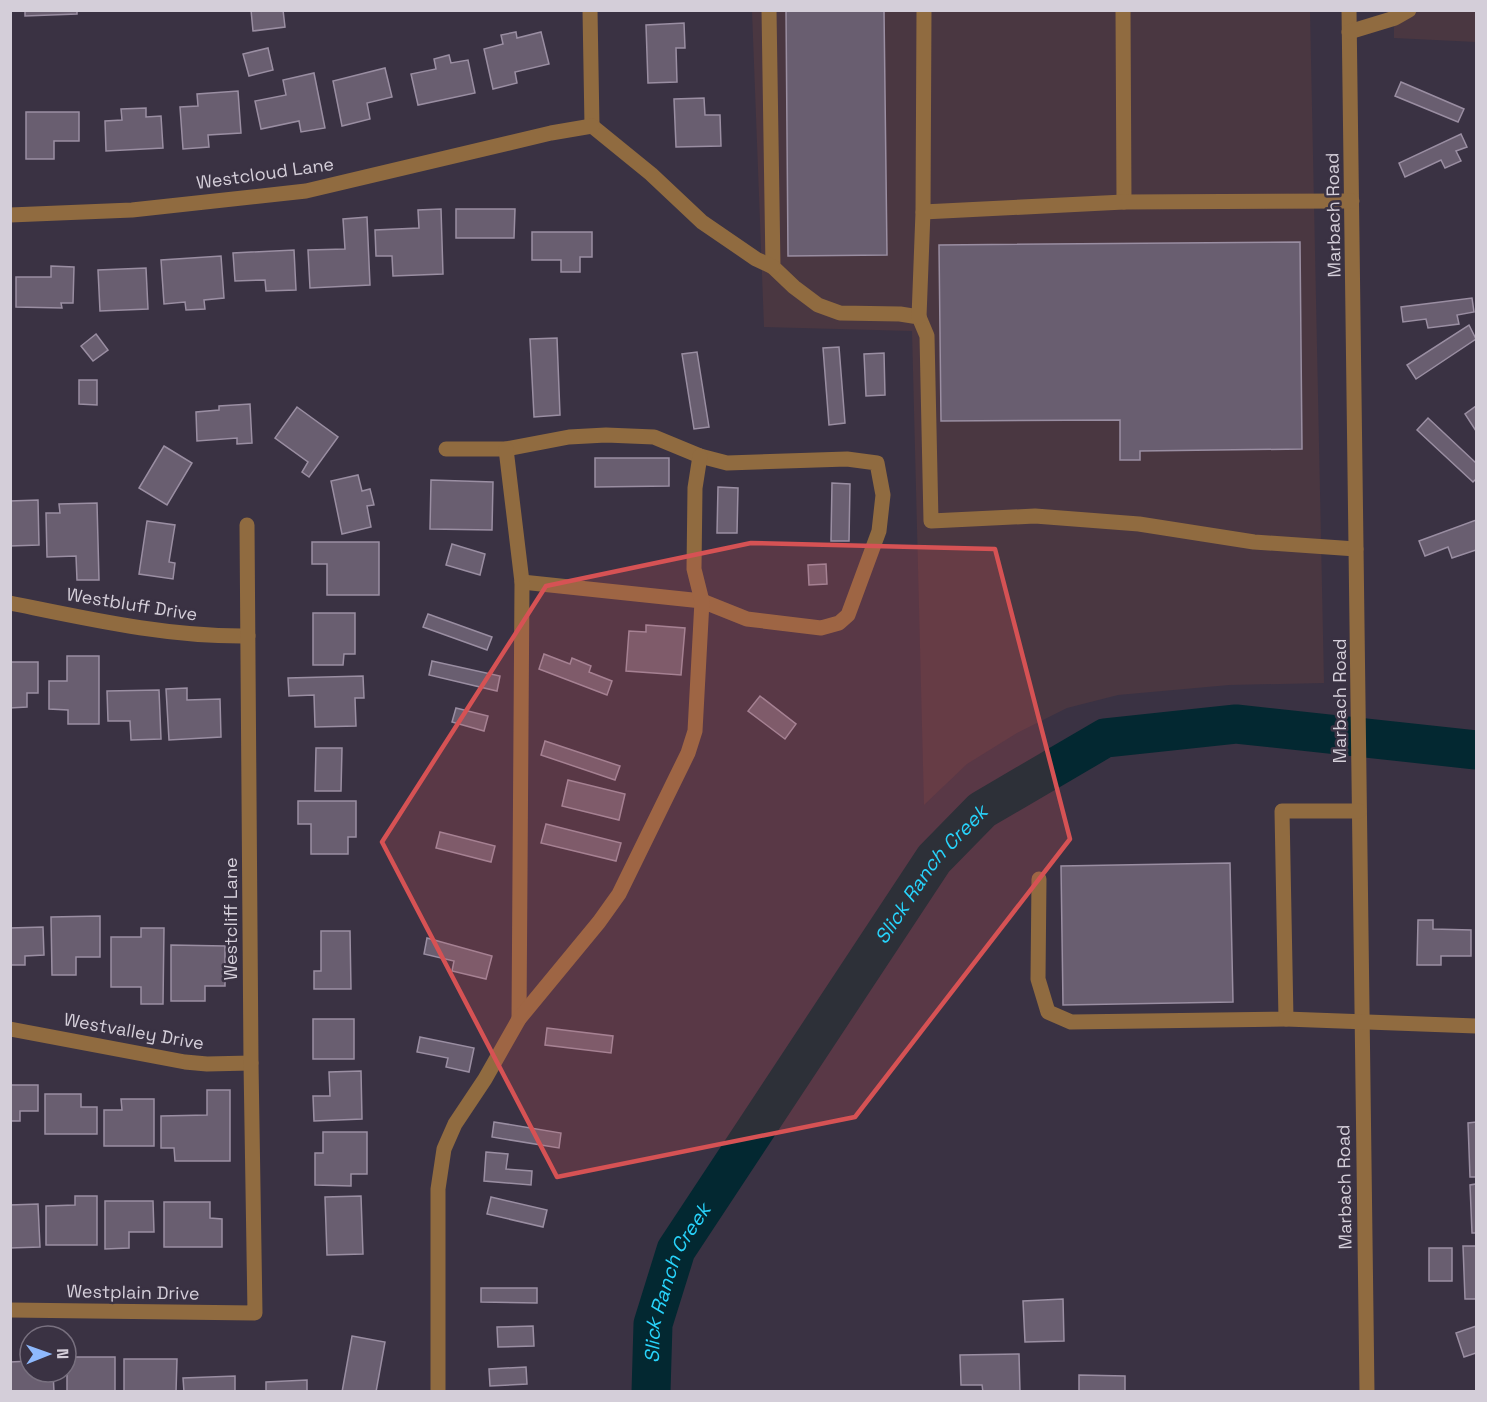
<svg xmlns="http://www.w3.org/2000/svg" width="1487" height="1402" font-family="'Space Grotesk',sans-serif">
<rect width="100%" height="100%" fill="#3a3243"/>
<!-- commercial -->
<g fill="#4a3741">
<polygon points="752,11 1310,11 1324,683 1229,685 1118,695 1067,708 1017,733 967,764 924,805 912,331 764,327"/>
<polygon points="1394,11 1476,11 1476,42 1394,38"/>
</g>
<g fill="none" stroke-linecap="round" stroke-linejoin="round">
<!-- river -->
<path stroke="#032831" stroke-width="39" id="s1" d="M651,1392l2,-68 23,-74 258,-391 48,-49 123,-72 131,-14 240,26"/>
</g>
<!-- building -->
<g fill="#695e70" stroke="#9a8ea2" stroke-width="1.5">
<polygon points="25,10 77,10 77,14 25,16"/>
<polygon points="251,10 283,10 285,27 253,31"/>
<polygon points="786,10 884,10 887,255 788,256"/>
<polygon points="684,23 685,48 676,48 677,82 648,83 646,25"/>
<polygon points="516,32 517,38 541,32 549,64 515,72 517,83 493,89 484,49 503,44 501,35"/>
<polygon points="268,48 273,70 249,76 243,54"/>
<polygon points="449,55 451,63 468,60 475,93 418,105 411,74 436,69 434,59"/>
<polygon points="385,68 392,97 367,103 370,119 342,126 333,81"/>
<polygon points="314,73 325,128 301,132 299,121 261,129 255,101 286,95 283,80"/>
<polygon points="1401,82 1464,109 1458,122 1395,96"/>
<polygon points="238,91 241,133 208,135 209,147 183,149 180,107 198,106 197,94"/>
<polygon points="704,98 705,115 720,115 721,146 676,147 674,99"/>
<polygon points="146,108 146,117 161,116 163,148 106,151 105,121 122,120 121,109"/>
<polygon points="26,112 79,112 79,141 54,141 54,159 26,159"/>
<polygon points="1461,134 1467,147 1456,151 1461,161 1445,168 1441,160 1405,177 1399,163"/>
<polygon points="441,209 443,274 393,276 392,256 376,256 375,230 419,228 418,210"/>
<polygon points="456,209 515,209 514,238 456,238"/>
<polygon points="367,217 370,285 310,288 308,250 345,249 343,219"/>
<polygon points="532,232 592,232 592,257 580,257 580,272 561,272 561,260 532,260"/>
<polygon points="1300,242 1302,449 1140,451 1140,460 1120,460 1120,420 941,421 939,245"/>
<polygon points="294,250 296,290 266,291 265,280 235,281 233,253"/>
<polygon points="221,256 224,298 204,300 205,309 186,310 185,302 164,304 161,260"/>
<polygon points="51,266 74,267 73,303 61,303 62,308 16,307 16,277 51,277"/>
<polygon points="146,268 148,309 100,311 98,270"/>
<polygon points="1472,298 1474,312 1457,315 1459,324 1428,328 1426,319 1403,322 1401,307"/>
<polygon points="1469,325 1476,339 1416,379 1407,365"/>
<polygon points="96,334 108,350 93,361 81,346"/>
<polygon points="557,338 560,415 534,417 530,339"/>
<polygon points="839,347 845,423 829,425 823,348"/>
<polygon points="697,352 709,427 694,429 682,354"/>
<polygon points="884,353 885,395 866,396 864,354"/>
<polygon points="79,380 97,380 97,405 79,404"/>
<polygon points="250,404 252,443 237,444 237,438 197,441 196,412 219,410 219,406"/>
<polygon points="1476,406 1476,431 1465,414"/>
<polygon points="297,407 338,437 309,477 302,472 308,462 275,438"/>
<polygon points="1428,418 1476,463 1476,479 1473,482 1417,430"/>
<polygon points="164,446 192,463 167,505 139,488"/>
<polygon points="595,458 669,458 669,486 595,487"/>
<polygon points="358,475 362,491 370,489 374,505 367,506 371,527 342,534 331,481"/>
<polygon points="431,480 493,482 492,530 430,529"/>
<polygon points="832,483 850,484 849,541 831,541"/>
<polygon points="718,487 738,488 737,533 717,533"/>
<polygon points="38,500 39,545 10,546 10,501"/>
<polygon points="97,503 99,580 77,580 76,556 47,557 46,513 60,513 59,504"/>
<polygon points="1476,520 1476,550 1452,558 1448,547 1425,556 1419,541"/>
<polygon points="147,521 175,525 169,562 175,563 173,579 139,574"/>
<polygon points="312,542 379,542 379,595 327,595 327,564 312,564"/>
<polygon points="452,544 485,554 480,575 446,565"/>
<polygon points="826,564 827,584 809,585 808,565"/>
<polygon points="313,613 355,613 355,654 344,654 343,665 313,665"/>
<polygon points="428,614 492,637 487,650 423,627"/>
<polygon points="646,625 685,628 681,675 626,671 629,631 646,632"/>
<polygon points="544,654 570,664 572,658 591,666 589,672 612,681 607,695 539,669"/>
<polygon points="67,656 99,656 99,724 68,724 68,710 49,709 49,681 67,681"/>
<polygon points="432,661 500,676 497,691 429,675"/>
<polygon points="10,662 38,662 38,693 27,693 27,707 10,708"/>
<polygon points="363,676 364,698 355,698 356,726 315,727 314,695 289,696 288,678"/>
<polygon points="187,688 187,700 220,699 221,737 169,740 166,689"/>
<polygon points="159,690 161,739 131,740 130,721 108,721 107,691"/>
<polygon points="760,696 796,724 785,739 748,711"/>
<polygon points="456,708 488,716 484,731 452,722"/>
<polygon points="545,741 620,766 615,780 541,755"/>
<polygon points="316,748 342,748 341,791 315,791"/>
<polygon points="568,780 625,794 619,820 562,806"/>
<polygon points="298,801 356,801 356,837 348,837 348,854 311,854 311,824 298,824"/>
<polygon points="546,824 621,843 616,861 541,843"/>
<polygon points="440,832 495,846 491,862 436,848"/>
<polygon points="1230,863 1233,1002 1063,1005 1061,866"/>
<polygon points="100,916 100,957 76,957 76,975 52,975 51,917"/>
<polygon points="1418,920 1433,920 1433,929 1471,930 1471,956 1441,956 1441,965 1417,965"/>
<polygon points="43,927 44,955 25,956 25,965 10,965 10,928"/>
<polygon points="141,928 164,928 163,1004 141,1004 141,987 111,987 111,937 141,937"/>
<polygon points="321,931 350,931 351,989 314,989 314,971 321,971"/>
<polygon points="427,938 492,956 486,979 452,971 454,961 424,954"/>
<polygon points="171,945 225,946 225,986 205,986 205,1001 171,1001"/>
<rect x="313" y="1019" width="41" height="40"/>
<polygon points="547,1028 613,1036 611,1053 545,1045"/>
<polygon points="420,1037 474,1048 469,1072 446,1067 448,1058 417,1052"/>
<polygon points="361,1071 362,1119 314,1121 313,1096 330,1096 329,1072"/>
<polygon points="10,1085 38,1085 38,1111 20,1111 20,1121 10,1121"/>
<polygon points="207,1090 230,1090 230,1161 175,1161 174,1148 161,1148 161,1116 207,1115"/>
<polygon points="45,1094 81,1094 81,1107 97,1107 97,1134 45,1134"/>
<polygon points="121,1099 154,1099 154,1146 104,1146 104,1110 122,1110"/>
<polygon points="494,1122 561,1133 559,1148 492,1137"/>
<polygon points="1476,1122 1476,1177 1470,1177 1468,1123"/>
<polygon points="323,1132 367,1132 367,1174 351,1174 351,1186 315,1185 315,1153 323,1153"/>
<polygon points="486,1152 508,1154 506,1169 532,1171 531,1185 484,1181"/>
<polygon points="1476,1184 1476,1233 1472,1233 1470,1185"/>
<polygon points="75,1196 97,1196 97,1245 46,1245 46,1206 75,1205"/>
<polygon points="361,1196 363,1254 327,1255 325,1197"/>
<polygon points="491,1197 547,1210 543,1227 487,1214"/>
<polygon points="105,1201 153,1201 154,1232 129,1232 129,1248 105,1249"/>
<polygon points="164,1202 210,1202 210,1218 222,1219 222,1247 164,1247"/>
<polygon points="38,1204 40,1247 10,1248 10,1205"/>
<polygon points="1463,1246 1476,1246 1476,1299 1465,1299"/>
<rect x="1429" y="1248" width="23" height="33"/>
<polygon points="481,1288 537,1288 537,1303 481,1302"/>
<polygon points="1063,1299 1064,1341 1025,1342 1023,1301"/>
<polygon points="533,1326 534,1346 498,1347 497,1327"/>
<polygon points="1476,1326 1476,1353 1464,1357 1456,1333"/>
<polygon points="352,1336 385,1342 376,1392 342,1392"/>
<polygon points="1019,1354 1020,1392 983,1392 982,1385 961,1385 960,1355"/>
<rect x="67" y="1357" width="48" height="35"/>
<polygon points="124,1359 177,1359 176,1392 124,1392"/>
<polygon points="30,1361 30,1372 53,1372 54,1392 10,1392 10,1362"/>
<polygon points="526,1367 527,1384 490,1386 489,1369"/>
<polygon points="1079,1375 1125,1376 1125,1392 1079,1392"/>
<polygon points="235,1376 235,1392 184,1392 183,1378"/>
<polygon points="307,1380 307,1392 266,1392 266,1382"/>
</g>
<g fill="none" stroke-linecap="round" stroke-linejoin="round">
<!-- minor -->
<g stroke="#906b40" stroke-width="15">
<polyline points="590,10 592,126"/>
<polyline points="769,10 773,267 794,287 818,305 840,313 900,314 919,317 927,336 931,521 1035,516 1139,524 1254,542 1356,549"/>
<polyline points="1123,10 1124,202"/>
<polyline points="1349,10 1367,1392"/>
<polyline points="1349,32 1395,18 1409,10"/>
<polyline points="592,126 651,174 702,222 756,259 773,267"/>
<polyline points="923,212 1124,202 1352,201"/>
<polyline points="10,215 132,210 306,191 551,133 592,126"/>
<polyline points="919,317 923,212 924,10"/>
<polyline points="446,449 506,449 569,437 606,435 654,437 700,456 727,463 847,459 877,463 883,495 879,531 848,615 839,623 821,628 747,619 702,601 522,582"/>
<polyline points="506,449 522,582 519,1019"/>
<path d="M10,603c79,16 157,34 238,33"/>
<polyline points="1039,879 1038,979 1048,1012 1071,1022 1286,1019 1282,811 1359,811"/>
<polyline points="1286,1019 1476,1026"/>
<polyline points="10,1029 185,1062 207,1064 251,1063"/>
<polyline points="10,1310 255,1313 251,1063 247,525"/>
<polyline points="438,1392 438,1189 444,1149 455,1124 485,1079 519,1019 599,922 619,894 688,753 695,731 702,601 694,569 695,488 700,456"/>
</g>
</g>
<!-- marked area -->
<path fill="#d65254" fill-opacity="0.2" stroke="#d65254" stroke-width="4.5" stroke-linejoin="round" d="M751,543l244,6 75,290 -215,278 -298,60 -175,-335 164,-256z"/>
<g text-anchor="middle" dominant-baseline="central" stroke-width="5" stroke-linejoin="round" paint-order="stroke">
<!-- street labels -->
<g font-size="18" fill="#d4ced9" stroke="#3a3243">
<text transform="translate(265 173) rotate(-8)">Westcloud Lane</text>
<text transform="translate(1333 215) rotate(-91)">Marbach Road</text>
<text transform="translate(132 604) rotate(9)">Westbluff Drive</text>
<text transform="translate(1339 701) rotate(-90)">Marbach Road</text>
<text transform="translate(230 919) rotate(-90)">Westcliff Lane</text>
<text transform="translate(134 1031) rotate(10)">Westvalley Drive</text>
<text transform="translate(1344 1187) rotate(-91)">Marbach Road</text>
<text transform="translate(133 1292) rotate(1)">Westplain Drive</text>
</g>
<!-- water labels -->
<g font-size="20" font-style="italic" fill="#28d3fb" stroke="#3a3243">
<text stroke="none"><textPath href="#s1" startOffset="600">Slick Ranch Creek</textPath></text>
<text stroke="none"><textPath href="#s1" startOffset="114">Slick Ranch Creek</textPath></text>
</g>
</g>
<!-- border -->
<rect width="1487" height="1402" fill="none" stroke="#d4ced9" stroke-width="24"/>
<!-- north arrow -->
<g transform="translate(48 1354) rotate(89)"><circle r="28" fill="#3a3243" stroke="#78707f" stroke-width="1.5"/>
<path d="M0-4.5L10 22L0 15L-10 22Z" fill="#8eb9fd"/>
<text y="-9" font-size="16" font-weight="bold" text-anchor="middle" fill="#d4ced9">N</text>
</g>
</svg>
